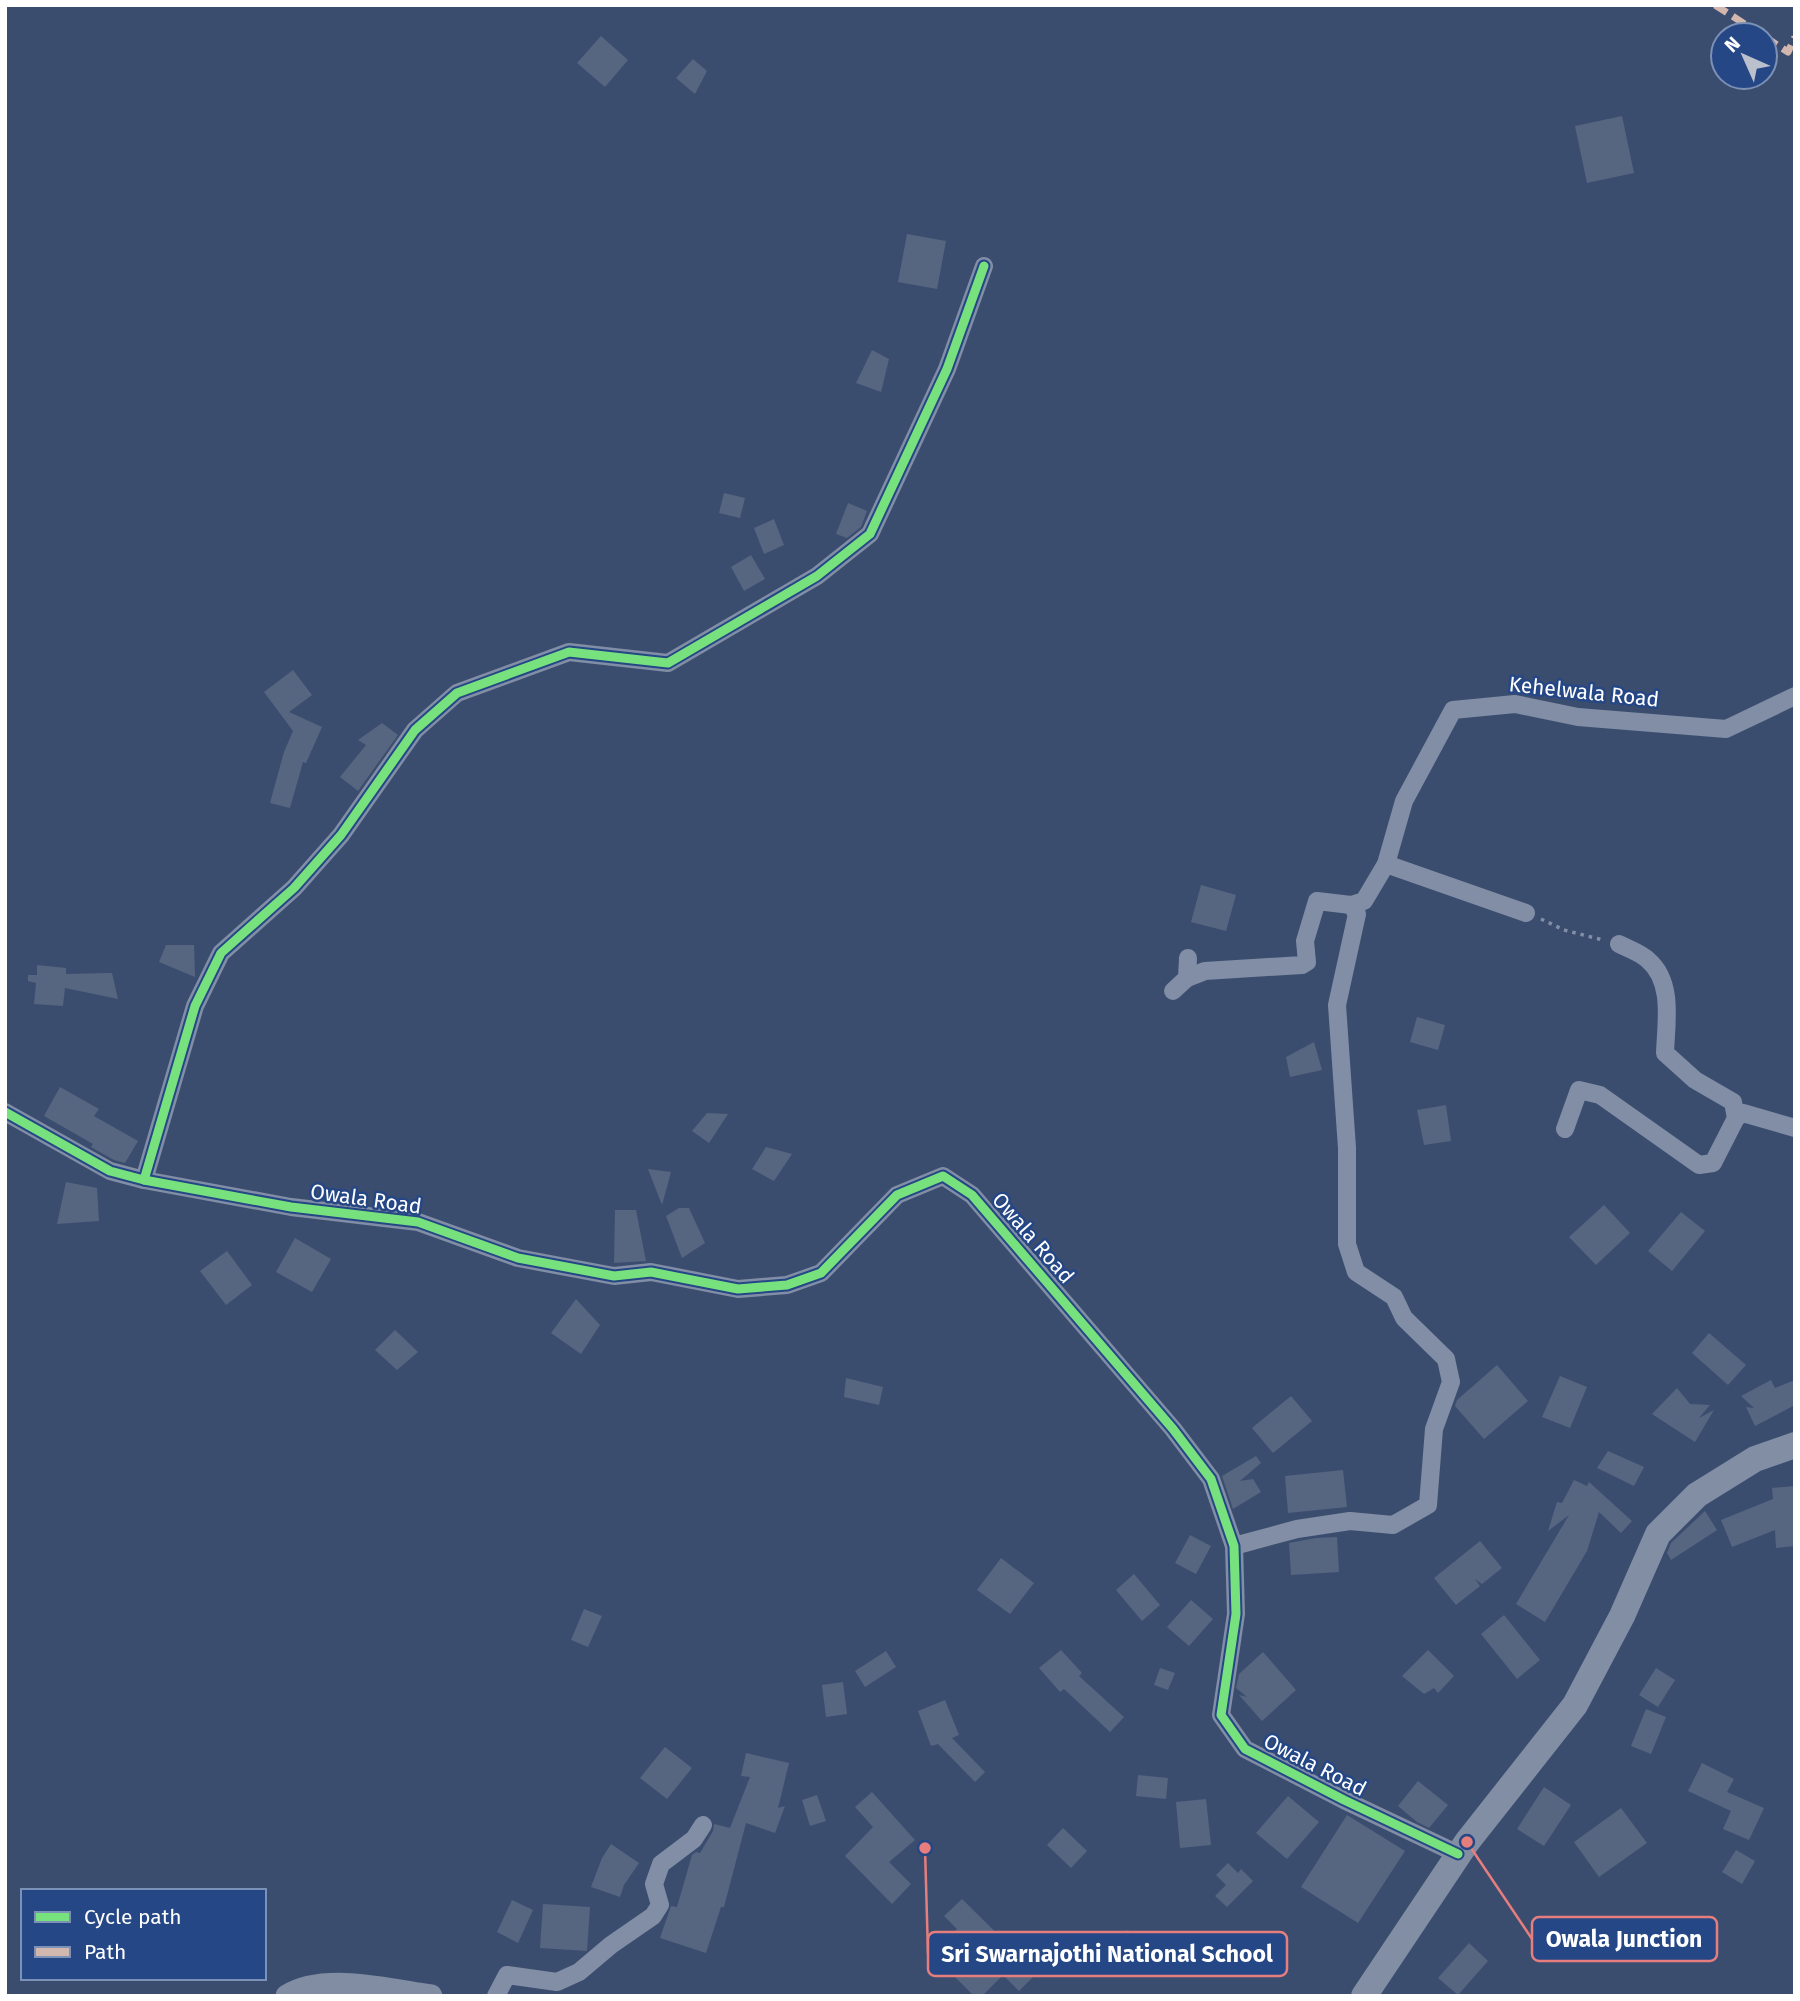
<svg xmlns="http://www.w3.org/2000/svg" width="1800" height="2001" font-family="'Fira Sans',sans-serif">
<rect width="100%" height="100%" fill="#3b4d6f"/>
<!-- building -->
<g fill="#566580">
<polygon points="601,36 628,60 605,87 577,63"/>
<polygon points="693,59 707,71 695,94 676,78"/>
<polygon points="1622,116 1634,173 1587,183 1575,126"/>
<polygon points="907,234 946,241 937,289 898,282"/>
<polygon points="872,350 889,359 881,392 856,383"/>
<polygon points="724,493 745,498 740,518 719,513"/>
<polygon points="848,503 867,511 861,527 847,538 836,534"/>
<polygon points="774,519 784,545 764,554 754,528"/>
<polygon points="751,555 765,579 744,591 731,567"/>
<polygon points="293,670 312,695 289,712 322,727 306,763 303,762 290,808 270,803 284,752 293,731 264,692"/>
<polygon points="382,723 398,735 358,791 340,777 366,745 358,740"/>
<polygon points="1201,885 1236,895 1226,931 1191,922"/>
<polygon points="166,945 194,945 195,977 159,962"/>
<polygon points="37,965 66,968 66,974 112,973 118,999 65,988 63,1006 34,1004 36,983 28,981 28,975 37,975"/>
<polygon points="1417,1017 1445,1025 1438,1050 1410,1042"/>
<polygon points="1314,1042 1322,1070 1290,1077 1286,1057"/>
<polygon points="60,1087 99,1109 94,1116 138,1141 125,1163 114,1160 91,1147 93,1144 44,1116"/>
<polygon points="1446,1105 1451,1141 1424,1145 1417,1110"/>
<polygon points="707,1113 728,1114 709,1143 692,1131"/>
<polygon points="766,1147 792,1154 774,1181 752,1169"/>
<polygon points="648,1169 671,1172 662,1205"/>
<polygon points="66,1182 97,1188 99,1221 57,1224"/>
<polygon points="1604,1205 1630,1233 1596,1265 1569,1237"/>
<polygon points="679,1208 689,1208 705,1243 682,1258 666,1216"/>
<polygon points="615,1210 636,1210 646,1261 614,1263"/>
<polygon points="1681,1212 1705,1231 1672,1271 1648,1251"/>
<polygon points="295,1238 331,1259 312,1292 276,1272"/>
<polygon points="227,1251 252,1285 226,1305 200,1271"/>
<polygon points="576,1299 600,1325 581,1354 551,1333"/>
<polygon points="395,1330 418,1352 397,1370 375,1350"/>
<polygon points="1709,1333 1746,1365 1728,1385 1692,1353"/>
<polygon points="1497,1365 1528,1401 1484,1439 1455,1406 1457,1400"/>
<polygon points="1560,1376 1587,1387 1570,1428 1542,1417"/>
<polygon points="846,1378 883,1387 879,1405 844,1397"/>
<polygon points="1771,1380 1775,1388 1795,1380 1795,1405 1755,1426 1746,1407 1754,1408 1741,1396"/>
<polygon points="1677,1388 1690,1404 1710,1405 1699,1418 1714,1410 1695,1442 1652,1414"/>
<polygon points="1291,1396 1312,1421 1273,1453 1252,1428"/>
<polygon points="1608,1451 1644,1467 1634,1486 1597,1468"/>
<polygon points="1256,1456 1261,1463 1240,1481 1253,1479 1261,1492 1233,1509 1222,1476"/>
<polygon points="1343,1470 1347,1507 1288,1513 1285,1476"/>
<polygon points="1574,1480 1587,1486 1589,1482 1632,1521 1621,1533 1599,1512 1587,1551 1545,1622 1516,1604 1569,1515 1548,1531 1557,1502 1562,1503"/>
<polygon points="1795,1486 1795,1546 1776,1548 1775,1530 1732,1547 1721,1520 1773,1499 1772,1488"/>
<polygon points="1705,1511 1717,1530 1671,1560 1667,1553 1671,1543"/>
<polygon points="1190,1535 1211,1546 1196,1574 1175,1563"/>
<polygon points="1337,1537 1339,1572 1291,1575 1289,1543 1316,1538"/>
<polygon points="1480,1541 1502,1568 1482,1584 1475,1579 1480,1586 1456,1605 1434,1578"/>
<polygon points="1001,1558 1034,1583 1010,1614 977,1590"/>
<polygon points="1134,1574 1160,1605 1142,1621 1116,1590"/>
<polygon points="1191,1600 1213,1619 1189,1646 1167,1627"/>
<polygon points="584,1609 602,1616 588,1647 571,1640"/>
<polygon points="1504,1615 1540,1660 1517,1679 1481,1634"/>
<polygon points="1061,1650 1082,1673 1079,1676 1124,1717 1110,1732 1064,1689 1060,1692 1039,1668"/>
<polygon points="1428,1650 1454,1676 1438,1693 1434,1688 1424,1694 1402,1676"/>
<polygon points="886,1651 896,1667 865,1687 855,1671"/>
<polygon points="1263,1652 1296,1690 1262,1721 1239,1695 1247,1697 1236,1688 1239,1674"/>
<polygon points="1160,1668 1175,1673 1168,1690 1154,1685"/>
<polygon points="1656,1668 1675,1680 1658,1707 1639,1695"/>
<polygon points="843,1682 847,1714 826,1717 822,1685"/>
<polygon points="945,1700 959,1735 952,1738 985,1772 975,1782 938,1744 931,1746 918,1711"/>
<polygon points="1646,1709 1666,1717 1651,1754 1631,1746"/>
<polygon points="665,1747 692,1768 667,1799 640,1778"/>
<polygon points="746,1753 789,1763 778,1808 785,1806 775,1833 746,1823 724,1907 721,1907 706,1953 660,1938 671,1906 677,1907 692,1855 696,1852 700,1853 713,1831 714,1824 730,1828 750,1777 741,1776"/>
<polygon points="1702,1763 1734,1779 1727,1792 1764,1808 1749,1840 1723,1829 1731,1811 1688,1791"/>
<polygon points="1138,1775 1168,1778 1166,1799 1136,1796"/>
<polygon points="1418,1781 1448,1805 1429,1828 1417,1822 1398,1806"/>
<polygon points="1544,1787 1571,1805 1544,1846 1517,1829"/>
<polygon points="872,1792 915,1840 889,1862 911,1884 892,1904 845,1856 873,1827 855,1807"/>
<polygon points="817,1795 826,1821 810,1826 802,1800"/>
<polygon points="1288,1796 1319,1822 1287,1859 1256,1833"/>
<polygon points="1206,1799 1211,1845 1180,1848 1176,1802"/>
<polygon points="1621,1808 1647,1843 1599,1877 1574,1842"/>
<polygon points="1347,1815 1405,1851 1358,1923 1301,1887"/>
<polygon points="1063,1828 1087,1851 1071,1868 1047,1845"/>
<polygon points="611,1844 639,1863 624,1885 620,1897 591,1887 602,1858"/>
<polygon points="1736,1850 1755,1861 1742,1884 1722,1872"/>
<polygon points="1228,1863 1238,1873 1241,1869 1253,1881 1227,1907 1215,1896 1226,1885 1216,1875"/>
<polygon points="962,1899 1037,1973 1019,1991 1003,1975 982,1996 974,1996 932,1954 957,1929 944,1916"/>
<polygon points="512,1900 533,1910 518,1943 497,1932"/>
<polygon points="543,1904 590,1907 587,1951 540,1948"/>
<polygon points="1128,1930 1144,1946 1116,1974 1105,1964 1112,1957 1104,1947"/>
<polygon points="1469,1943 1488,1961 1458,1995 1438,1978"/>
</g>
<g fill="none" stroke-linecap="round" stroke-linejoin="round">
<!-- path -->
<polyline stroke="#828ea5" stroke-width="3.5" stroke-dasharray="3.5 5" stroke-linecap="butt" points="1541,919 1564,930 1603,940"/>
<!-- minor -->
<g stroke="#828ea5" stroke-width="18">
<polyline points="1386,864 1526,913"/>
<polyline points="1351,905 1364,901 1386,864 1404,801 1453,710 1515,704 1578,717 1726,729 1795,696"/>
<path d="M1619,944c10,5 22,9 29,16 26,22 18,63 17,93l30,27 38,22 3,16"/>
<polyline points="1187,978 1205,971 1302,965 1307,962 1305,941 1317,901 1351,905 1357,914 1337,1005 1347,1148 1347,1244 1356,1272 1394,1297 1404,1318 1446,1359 1451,1382 1434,1429 1428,1505 1393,1525 1350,1521 1297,1529 1234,1546"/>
<polyline points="1173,991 1187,978 1188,958"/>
<polyline points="5,1112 110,1171 144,1180 291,1207 418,1222 518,1258 614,1276 651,1272 738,1289 787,1285 821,1273 897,1195 943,1176 972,1195 1173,1429 1211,1479 1234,1546 1236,1614 1221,1715 1245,1749 1344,1800 1458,1854"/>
<polyline points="1565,1129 1579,1090 1600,1095 1699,1165 1713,1163 1736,1118 1743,1113 1795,1128"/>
<polyline points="144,1180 195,1006 221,953 294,888 341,835 415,730 457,693 569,652 668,663 817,576 870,534 947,369 984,266"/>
<polyline points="496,1996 507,1975 557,1982 579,1972 611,1945 653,1916 660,1905 654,1884 661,1864 694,1839 703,1825"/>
</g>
<!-- major -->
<path stroke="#808da2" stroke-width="23" d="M287,1996c36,-23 103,-6 144,0"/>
<!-- highway -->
<polyline stroke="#828ea4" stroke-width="26" points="1364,1996 1467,1842 1575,1705 1622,1616 1658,1534 1697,1495 1755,1459 1795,1445"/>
<!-- quiet -->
<g stroke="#d1b7ad" stroke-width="7" stroke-dasharray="14 7" stroke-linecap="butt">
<polyline points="1715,5 1762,35"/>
<polyline points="1765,37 1788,52 1795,37"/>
</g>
<!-- cycleway casing -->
<g stroke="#254785" stroke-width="13">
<g id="cycleway">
<polyline points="5,1112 110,1171 144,1180 291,1207 418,1222 518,1258 614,1276 651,1272 738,1289 787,1285 821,1273 897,1195 943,1176 972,1195 1173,1429 1211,1479 1234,1546 1236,1614 1221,1715 1245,1749 1344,1800 1458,1854"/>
<polyline points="144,1180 195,1006 221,953 294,888 341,835 415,730 457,693 569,652 668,663 817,576 870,534 947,369 984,266"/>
</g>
</g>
<!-- cycleway -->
<use href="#cycleway" stroke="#77e17e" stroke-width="9"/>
</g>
<g text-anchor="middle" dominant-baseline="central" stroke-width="5" stroke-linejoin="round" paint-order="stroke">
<!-- street labels -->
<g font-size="21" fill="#fff" stroke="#254785">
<text transform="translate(1584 692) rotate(6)">Kehelwala Road</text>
<text transform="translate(366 1199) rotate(8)">Owala Road</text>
<text transform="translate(1033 1238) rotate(49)">Owala Road</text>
<text transform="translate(1315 1765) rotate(27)">Owala Road</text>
</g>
</g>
<!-- callouts -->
<path fill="none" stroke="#e67e7e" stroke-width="2.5" d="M1467 1842L1532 1939M925 1848L928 1954"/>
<g fill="#e67e7e" stroke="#254785" stroke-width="2.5">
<circle cx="1467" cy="1842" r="7"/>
<circle cx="925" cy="1848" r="7"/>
</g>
<g fill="#254785" stroke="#e67e7e" stroke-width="2.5">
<rect x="1532" y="1917" width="185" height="44" rx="7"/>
<rect x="928" y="1932" width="359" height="44" rx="7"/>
</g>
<g font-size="23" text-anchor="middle" font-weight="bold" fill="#fff">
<text x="1624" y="1947">Owala Junction</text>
<text x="1107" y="1962">Sri Swarnajothi National School</text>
</g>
<!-- border -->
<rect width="1800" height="2001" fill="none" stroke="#ffffff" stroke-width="14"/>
<!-- legend -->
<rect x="21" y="1889" width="245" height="91" fill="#254785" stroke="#7c91b6" stroke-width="2"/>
<rect x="35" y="1912" width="35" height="10" fill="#77e17e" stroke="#7c91b6" stroke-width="2"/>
<text x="84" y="1924" font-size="21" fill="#ffffff">Cycle path</text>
<rect x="35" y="1947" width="35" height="10" fill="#d1b7ad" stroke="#7c91b6" stroke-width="2"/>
<text x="84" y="1959" font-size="21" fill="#ffffff">Path</text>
<!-- north arrow -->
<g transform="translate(1744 56) rotate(315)"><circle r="33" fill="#254785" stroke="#7c91b6" stroke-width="2"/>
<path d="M0-5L12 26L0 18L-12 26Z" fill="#bac1cd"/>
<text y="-10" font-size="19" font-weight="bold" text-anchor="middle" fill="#ffffff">N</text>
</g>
</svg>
